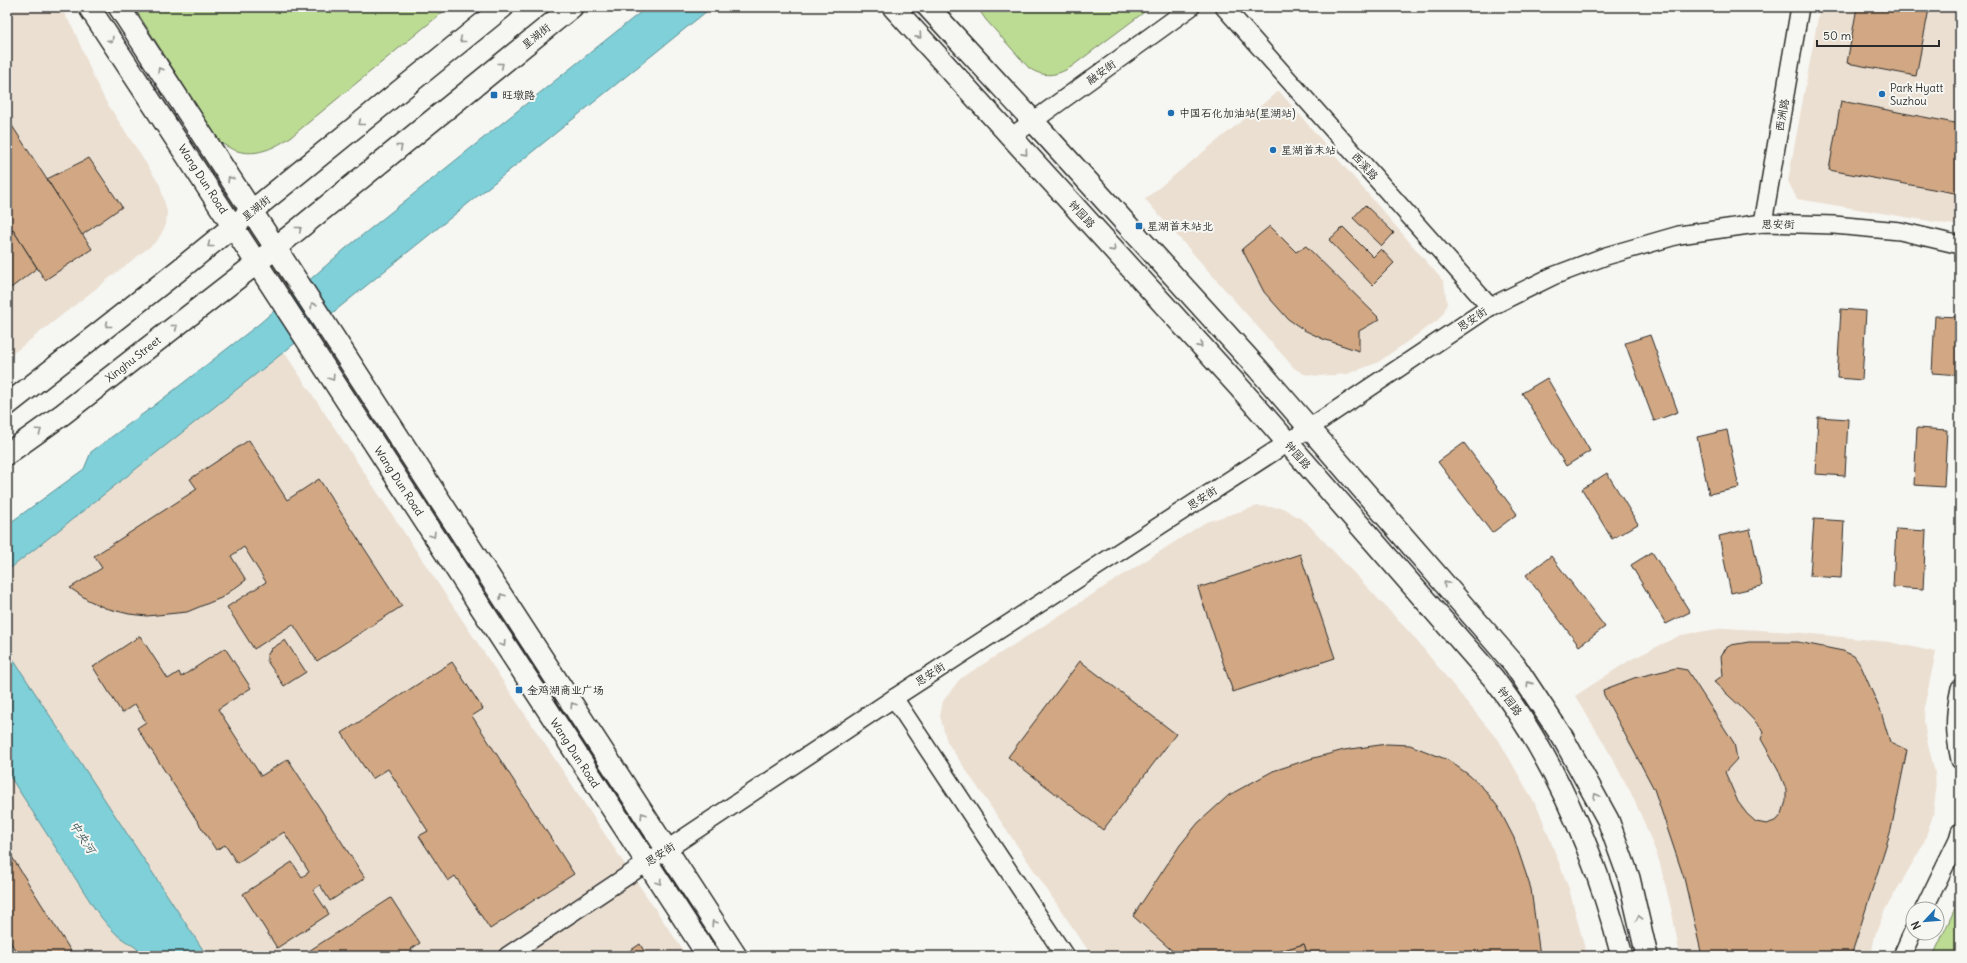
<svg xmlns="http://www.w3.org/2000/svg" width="1967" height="963" font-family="Delius,'LXGW WenKai TC',sans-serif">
<rect width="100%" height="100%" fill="#f6f6f2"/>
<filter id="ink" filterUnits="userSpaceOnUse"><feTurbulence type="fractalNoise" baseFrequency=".025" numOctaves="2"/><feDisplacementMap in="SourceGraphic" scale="8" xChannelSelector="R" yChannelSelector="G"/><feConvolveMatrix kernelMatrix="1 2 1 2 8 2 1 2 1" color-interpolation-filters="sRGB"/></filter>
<g filter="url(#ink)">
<!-- built -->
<g fill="#ebdfd1">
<polygon points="7,7 60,7 73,28 94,78 105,100 160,185 167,212 166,225 157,241 7,358"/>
<polygon points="1820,7 1960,7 1960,226 1797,199 1788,181"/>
<polygon points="1279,91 1444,282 1447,303 1444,312 1438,320 1377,363 1347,374 1319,376 1304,374 1294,368 1145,199"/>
<polygon points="284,352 620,857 687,956 7,956 7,571"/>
<polygon points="1258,506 1283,508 1306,522 1412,635 1501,744 1540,813 1569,889 1587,956 1092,956 947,742 940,716 943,701 960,679 1206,522"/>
<polygon points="1724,628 1794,632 1889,642 1936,652 1925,703 1924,722 1927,740 1935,773 1936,791 1933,815 1923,845 1885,910 1875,935 1871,956 1680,956 1672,912 1659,860 1644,822 1630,791 1601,738 1575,696 1630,660 1681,635"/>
</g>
<!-- green -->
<g fill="#bcdc94" stroke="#748460">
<path d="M134,7h315l-157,129c-24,17 -48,25 -73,5z"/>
<path d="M977,7h174l-80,60c-15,9 -27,11 -42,1l-43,-48z"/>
<polygon points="1960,899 1960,956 1933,956 1958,902"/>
</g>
<!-- water -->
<g fill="#7fd0d8" stroke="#5d8e93">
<polygon points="647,7 712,7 284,352 7,571 7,525 84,469 91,452 151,408 259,324 345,249"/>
<path d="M7,650l200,306h-64c-7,-11 -13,-11 -22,-18 -11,-9 -18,-18 -26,-29l-88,-137z"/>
</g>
<!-- building -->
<g fill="#d1a883" stroke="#2b2b2b">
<polygon points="1857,7 1918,7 1929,9 1916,76 1847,63"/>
<polygon points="1841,101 1960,124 1960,194 1829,170"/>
<polygon points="7,118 92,249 45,280 13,230 7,234"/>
<polygon points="89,158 122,207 82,235 47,179"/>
<polygon points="1365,205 1394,233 1382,246 1353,218"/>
<polygon points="1270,226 1296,252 1306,246 1380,319 1359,331 1359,351 1323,339 1304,330 1288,319 1264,292 1242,249"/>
<polygon points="1343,227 1373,257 1381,249 1394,263 1372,285 1329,240"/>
<polygon points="13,230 37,268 7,291 7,234"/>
<polygon points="1841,309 1866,311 1862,380 1837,378"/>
<polygon points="1935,316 1960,317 1960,375 1932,373"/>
<polygon points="1650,335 1678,412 1654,421 1625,343"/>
<polygon points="1547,378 1590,451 1566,466 1522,393"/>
<polygon points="1818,417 1848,419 1845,476 1815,474"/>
<polygon points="1917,428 1947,430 1944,487 1914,485"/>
<polygon points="1727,430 1739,488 1709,494 1697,437"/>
<polygon points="249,440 287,500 319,479 402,606 317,661 293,624 254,649 227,607 266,582 244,547 231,556 246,580 221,598 187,612 147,616 129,614 105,608 88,600 70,588 102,568 94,556 197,489 190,479"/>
<polygon points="1464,443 1517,514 1492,533 1438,462"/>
<polygon points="1607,473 1638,524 1612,539 1582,489"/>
<polygon points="1814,519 1844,521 1841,578 1810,576"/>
<polygon points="1750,529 1762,586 1731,593 1719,536"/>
<polygon points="1896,529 1926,531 1923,589 1893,587"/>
<polygon points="1652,552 1690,612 1666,624 1631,565"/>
<polygon points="1300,554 1335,658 1233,692 1198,588"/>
<polygon points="1551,556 1605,627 1579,646 1526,575"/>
<polygon points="140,636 168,679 179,672 181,677 225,648 251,688 218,709 261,776 288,759 365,878 330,901 320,885 313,890 329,914 277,948 243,894 292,862 302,877 309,872 284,832 237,863 225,845 216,850 137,728 146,722 135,704 122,713 93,667"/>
<polygon points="285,640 306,672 284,686 267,661 267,656 271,649"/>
<polygon points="1749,642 1798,642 1843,651 1854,656 1861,666 1881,712 1890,742 1907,750 1891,830 1851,956 1702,956 1684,878 1654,789 1604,695 1603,690 1634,678 1676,668 1687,670 1734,743 1737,759 1725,772 1738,802 1747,814 1756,822 1767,824 1777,820 1782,814 1786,801 1786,789 1778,769 1761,739 1764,731 1742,708 1714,682 1723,675 1721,657 1726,648 1731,645"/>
<polygon points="1080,661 1176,734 1103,830 1008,757"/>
<polygon points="452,662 483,709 472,716 574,874 490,929 455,876 448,881 419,836 428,831 388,769 372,779 342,733"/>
<polygon points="1387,744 1410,745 1448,760 1469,775 1485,790 1498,807 1514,838 1531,889 1540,956 1308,956 1304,944 1264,956 1178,956 1133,916 1180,845 1198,823 1229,795 1273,771 1310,759 1344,750"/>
<polygon points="7,849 74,956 19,956 7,937"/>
<polygon points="391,898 420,943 411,949 416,956 301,956"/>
<polygon points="640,944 647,956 622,956"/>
<polygon points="1304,944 1308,956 1264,956"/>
</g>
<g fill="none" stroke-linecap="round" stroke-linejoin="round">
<!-- minor casing -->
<g stroke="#2b2b2b" stroke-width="20">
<g id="minor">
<polyline points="1224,7 1490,307"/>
<polyline points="1011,137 1191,7"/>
<polyline points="1763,223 1800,7"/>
<path d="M1960,688c-6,27 -6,45 0,72"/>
<polyline points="894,698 1065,956"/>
<polyline points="1924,909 1958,839 1960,832"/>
<polyline points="507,956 894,698 1287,443 1490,307 1553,276 1606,256 1679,235 1763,223 1834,225 1900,231 1960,245"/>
<polyline points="1902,956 1913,931"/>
</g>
</g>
<!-- major casing -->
<g stroke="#2b2b2b" stroke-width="24">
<g id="major">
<path d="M89,7c208,315 411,633 619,949"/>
<polyline points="119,7 736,956"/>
<path d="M893,7l346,380 255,292c63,83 102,177 128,277"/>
<polyline points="928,7 1033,121 1259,370 1514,664 1563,738 1608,820 1629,878 1647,956"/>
<polyline points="7,405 179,270 503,7"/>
<polyline points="7,454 63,414 258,262 572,7"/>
</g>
</g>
<!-- minor -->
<use href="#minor" stroke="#f6f6f2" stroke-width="17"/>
<!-- major -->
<use href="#major" stroke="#f6f6f2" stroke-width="21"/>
</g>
<!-- one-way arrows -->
<defs><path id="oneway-chevron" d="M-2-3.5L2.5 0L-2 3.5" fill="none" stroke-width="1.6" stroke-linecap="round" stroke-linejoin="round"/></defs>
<g stroke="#90908e">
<use href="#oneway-chevron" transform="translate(919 36) rotate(48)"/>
<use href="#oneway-chevron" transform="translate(111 40) rotate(57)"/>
<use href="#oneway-chevron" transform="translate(462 40) rotate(141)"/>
<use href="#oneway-chevron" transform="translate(501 65) rotate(-39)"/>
<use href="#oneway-chevron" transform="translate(160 70) rotate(-123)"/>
<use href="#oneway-chevron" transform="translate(361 123) rotate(141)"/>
<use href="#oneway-chevron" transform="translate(400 147) rotate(-39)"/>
<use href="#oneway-chevron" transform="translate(1025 153) rotate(48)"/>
<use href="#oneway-chevron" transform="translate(230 179) rotate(-123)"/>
<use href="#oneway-chevron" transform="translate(299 229) rotate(-39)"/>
<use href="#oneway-chevron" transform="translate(210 245) rotate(141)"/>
<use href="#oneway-chevron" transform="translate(1113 249) rotate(48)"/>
<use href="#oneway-chevron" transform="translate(313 305) rotate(-124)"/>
<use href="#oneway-chevron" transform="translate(108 325) rotate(142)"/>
<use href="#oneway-chevron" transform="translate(175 327) rotate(-38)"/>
<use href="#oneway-chevron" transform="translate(1200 345) rotate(48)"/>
<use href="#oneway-chevron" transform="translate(332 378) rotate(57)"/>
<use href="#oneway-chevron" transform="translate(39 431) rotate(-35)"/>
<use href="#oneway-chevron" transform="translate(433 535) rotate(57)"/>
<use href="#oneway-chevron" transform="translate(1446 584) rotate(-131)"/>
<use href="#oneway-chevron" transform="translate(502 596) rotate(-123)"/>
<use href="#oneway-chevron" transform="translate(503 644) rotate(57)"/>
<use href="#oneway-chevron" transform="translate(1529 684) rotate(-125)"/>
<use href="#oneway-chevron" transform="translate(573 705) rotate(-123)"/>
<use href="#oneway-chevron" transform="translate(1596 796) rotate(-119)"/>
<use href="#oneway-chevron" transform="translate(643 815) rotate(-123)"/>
<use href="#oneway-chevron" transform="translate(659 882) rotate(57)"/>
<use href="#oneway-chevron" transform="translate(1639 918) rotate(-103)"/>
<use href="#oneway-chevron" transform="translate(714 923) rotate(-123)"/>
</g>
</g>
<!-- markers -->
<g fill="#1f6fb2" stroke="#f6f6f2" stroke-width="1.5">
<circle cx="1882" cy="94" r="4"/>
<rect x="490" y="91" width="8" height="8" rx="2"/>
<circle cx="1171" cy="113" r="4"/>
<circle cx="1273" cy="150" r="4"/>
<rect x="1135" y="222" width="8" height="8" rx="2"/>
<rect x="515" y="686" width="8" height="8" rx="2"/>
</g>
<g text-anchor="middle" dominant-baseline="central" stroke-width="4" stroke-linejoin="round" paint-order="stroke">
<!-- street labels -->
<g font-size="11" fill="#2b2b2b" stroke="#f6f6f2">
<text transform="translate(536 36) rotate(-39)">星湖街</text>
<text transform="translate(1101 72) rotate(-36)">融安街</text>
<text transform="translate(1782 115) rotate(-80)">西洲路</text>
<text transform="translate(1365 166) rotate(48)">西溪路</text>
<text transform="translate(203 179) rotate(57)">Wang Dun Road</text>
<text transform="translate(256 208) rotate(-39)">星湖街</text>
<text transform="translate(1082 214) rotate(48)">钟园路</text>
<text x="1778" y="224">思安街</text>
<text transform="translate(1472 319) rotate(-34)">思安街</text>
<text transform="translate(133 359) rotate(-38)">Xinghu Street</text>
<text transform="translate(1298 455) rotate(49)">钟园路</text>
<text transform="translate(399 481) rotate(57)">Wang Dun Road</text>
<text transform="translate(1202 498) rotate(-33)">思安街</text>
<text transform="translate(930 674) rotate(-33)">思安街</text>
<text transform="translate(1510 701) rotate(54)">钟园路</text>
<text transform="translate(575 753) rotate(57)">Wang Dun Road</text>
<text transform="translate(660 854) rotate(-33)">思安街</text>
</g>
<!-- poi labels -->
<g font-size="11" fill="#2b2b2b" stroke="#f6f6f2" text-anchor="start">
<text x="1890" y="88">Park Hyatt<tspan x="1890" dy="13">Suzhou</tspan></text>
<text x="502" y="95">旺墩路</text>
<text x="1179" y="113">中国石化加油站(星湖站)</text>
<text x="1281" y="150">星湖首末站</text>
<text x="1147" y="226">星湖首末站北</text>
<text x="527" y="690">金鸡湖商业广场</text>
</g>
<!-- water labels -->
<g font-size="12" font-style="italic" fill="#445d5f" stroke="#f6f6f2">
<text transform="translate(83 837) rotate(57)">中央河</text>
</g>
</g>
<!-- margin -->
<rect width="1967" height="963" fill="none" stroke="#f6f6f2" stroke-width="24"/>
<rect x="12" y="12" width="1943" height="939" fill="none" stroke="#2b2b2b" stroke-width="1.5" filter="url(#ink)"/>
<!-- north arrow -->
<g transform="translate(1925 921) rotate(244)"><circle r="19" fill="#f6f6f2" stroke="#a5a5a2"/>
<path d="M0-3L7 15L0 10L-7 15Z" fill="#1f6fb2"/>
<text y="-6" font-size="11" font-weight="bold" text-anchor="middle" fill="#2b2b2b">N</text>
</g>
<!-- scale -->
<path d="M1817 40v6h122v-6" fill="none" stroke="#2b2b2b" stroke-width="2"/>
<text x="1823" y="40" font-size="12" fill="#2b2b2b" stroke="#f6f6f2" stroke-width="3" paint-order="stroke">50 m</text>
</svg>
